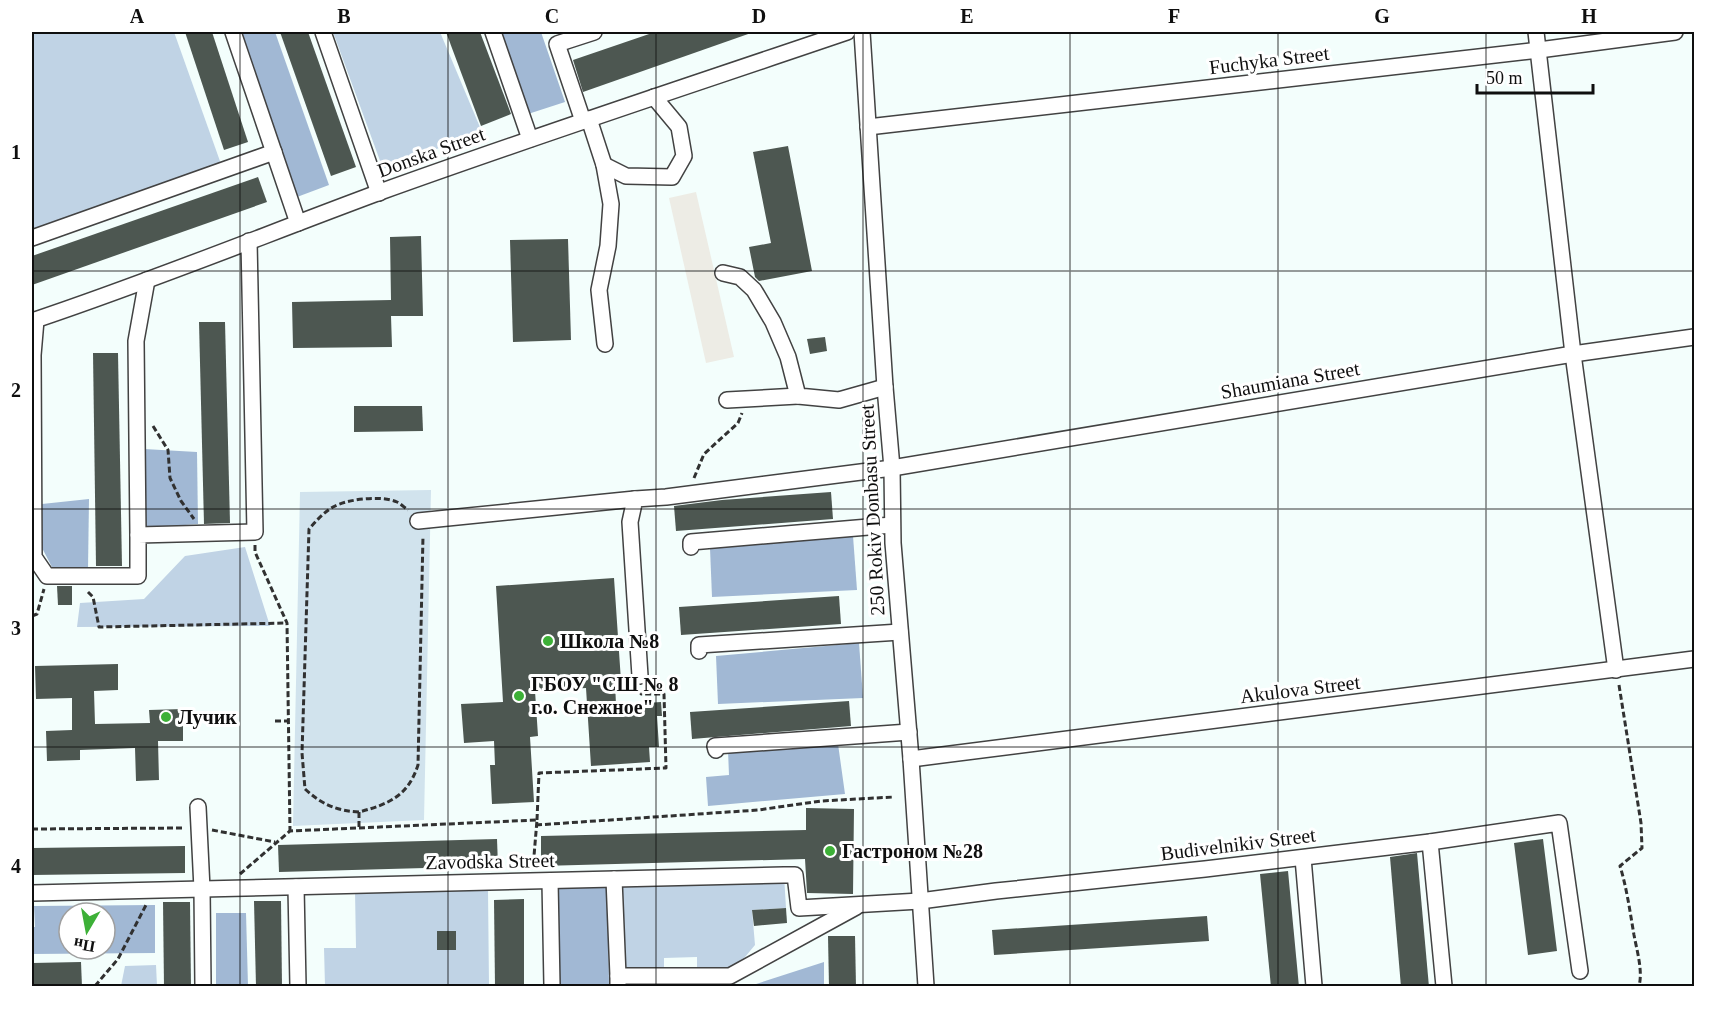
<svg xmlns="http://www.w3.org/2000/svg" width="1726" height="1018" font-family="Georgia,serif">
<rect width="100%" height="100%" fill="#f3fefc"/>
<!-- industrial -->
<polygon fill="#edece5" points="696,192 734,357 706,363 669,198"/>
<!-- green -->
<g fill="#c0d3e5">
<polygon points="32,32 174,32 221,164 32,230"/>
<polygon points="333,32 440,32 482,132 383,169"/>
<polygon points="245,547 270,626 77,627 80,603 144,599 185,556"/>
<polygon points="784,875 786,908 752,910 755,945 745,957 731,968 697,976 697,957 664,958 664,976 618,976 614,879"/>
<polygon points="488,890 489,986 325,986 324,948 356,948 355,891"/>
<polygon points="156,965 157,986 121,986 125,966"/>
</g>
<!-- forest -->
<g fill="#a1b8d4" fill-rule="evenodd">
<polygon points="241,32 275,32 329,185 297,197"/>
<polygon points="501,32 541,32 565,102 528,114"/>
<polygon points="144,449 197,452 198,524 145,528"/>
<polygon points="89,499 88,569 54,571 40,544 42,504"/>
<polygon points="853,536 857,590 712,597 710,548"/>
<polygon points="859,643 863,698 718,704 716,656"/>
<polygon points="838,744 845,794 708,806 706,777 729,775 728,750"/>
<polygon points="608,887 609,986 557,986 555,888"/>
<path d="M155,905v48l-123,1v-27h3l-1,-21zM69,913h36v36h-36z"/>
<polygon points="216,913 246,913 248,986 216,986"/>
<polygon points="824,962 824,986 753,986 753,985"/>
</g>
<!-- pitch -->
<polygon fill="#d1e3ed" points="431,490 424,820 293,826 300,492"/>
<!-- building -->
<g fill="#4d5751">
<polygon points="185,32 212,32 248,142 224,150"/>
<polygon points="280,32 308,32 356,167 331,176"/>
<polygon points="446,32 480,32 511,114 481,126"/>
<polygon points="655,32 751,32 751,33 583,92 573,60"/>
<polygon points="788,146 812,271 759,281 755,277 749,247 771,243 753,152"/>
<polygon points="258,177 267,202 32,285 32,256"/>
<polygon points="421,236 423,316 391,316 392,347 293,348 292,302 391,300 390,237"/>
<polygon points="568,239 571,340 513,342 510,240"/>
<polygon points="199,322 225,322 230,523 204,524"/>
<polygon points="825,337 827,351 810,354 807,339"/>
<polygon points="93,353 118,353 122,566 96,566"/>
<polygon points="354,406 422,406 423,431 354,432"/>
<polygon points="831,492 833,519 676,531 674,506 722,500"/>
<polygon points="614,578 621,681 615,682 616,705 661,702 662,716 657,716 659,747 649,747 650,762 591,766 586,688 535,691 538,736 530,737 534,802 492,804 490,765 495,765 494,741 464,743 461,704 503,702 496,586"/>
<polygon points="57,586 72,586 72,605 58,605"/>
<polygon points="839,596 841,624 681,635 679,607"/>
<polygon points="118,664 118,690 94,691 95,724 150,723 149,710 183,709 183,741 158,741 159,780 136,781 135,748 80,750 80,760 47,761 46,731 72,730 72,698 36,699 35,666"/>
<polygon points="849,701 851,726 692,739 690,712"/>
<polygon points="806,808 854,809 853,894 807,893 805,859 541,866 541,836 806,830"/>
<polygon points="497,839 498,866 279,872 278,845"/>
<polygon points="1543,839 1557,951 1528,955 1514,843"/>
<polygon points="185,846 185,873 32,875 32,848"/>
<polygon points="1417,853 1429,987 1401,987 1390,857"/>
<polygon points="1288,871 1299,987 1271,987 1260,874"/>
<polygon points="524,899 524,987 495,987 494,900"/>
<polygon points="254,901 281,901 282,987 256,987"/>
<polygon points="163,902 190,902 191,987 164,987"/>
<polygon points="786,908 787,923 754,926 752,910"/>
<polygon points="1207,916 1209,941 994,955 992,930"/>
<rect x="437" y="931" width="19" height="19"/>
<polygon points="828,936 855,936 856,987 829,987"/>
<polygon points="81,962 82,987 32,987 32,963"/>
</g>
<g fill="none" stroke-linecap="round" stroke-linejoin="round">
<!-- minor casing -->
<g stroke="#424242" stroke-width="18">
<g id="minor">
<polyline points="233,32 298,223"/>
<polyline points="323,32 379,193"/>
<polyline points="493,32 530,139"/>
<polyline points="862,32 885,387 892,468 893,543 911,759 926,986"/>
<polyline points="1536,32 1573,354 1616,670"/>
<polyline points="589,119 604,165 611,204 608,246 599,290 605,344"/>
<polyline points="583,121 557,44 594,32"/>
<polyline points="868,127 1539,50 1675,32"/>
<polyline points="604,165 626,176 672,177 684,156 679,127 654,97"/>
<polyline points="32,238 274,152"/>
<polyline points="723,273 740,277 754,290 773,322 788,357 798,396 839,400 885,387"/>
<polyline points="36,320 33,355 34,557 47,576 138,576 138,535 255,532 249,241"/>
<path d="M32,321c117,-39 232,-86 348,-129 155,-56 311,-107 467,-160"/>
<polyline points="727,400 798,396"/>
<polyline points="418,521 635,499"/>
<polyline points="138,535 136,341 147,280"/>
<polyline points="691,547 691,542 892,525"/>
<polyline points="699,651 699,645 900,632"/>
<polyline points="640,676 630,522 635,499 666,497 892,468 1573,354 1694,337"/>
<polyline points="716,750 715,746 909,732"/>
<polyline points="911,759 1694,659"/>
<polyline points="198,807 202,889 203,986"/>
<polyline points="1430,842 1444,986"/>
<polyline points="1303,858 1314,986"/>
<polyline points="614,879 618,976"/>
<polyline points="550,881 552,986"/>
<polyline points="296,887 298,986"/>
<polyline points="32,893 784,875 795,875 799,908 920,901 996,891 1205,869 1430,842 1559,823 1580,971"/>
<polyline points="618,986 618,976 730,976 856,907"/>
</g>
</g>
<!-- path -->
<g stroke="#313131" stroke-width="3" stroke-dasharray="6 3" stroke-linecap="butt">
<polyline points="153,426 168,450 170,478 181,501 194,519"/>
<polyline points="694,478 704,454 738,423 742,413"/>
<polyline points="255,545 255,552 287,623 290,831"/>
<polyline points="88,592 93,597 99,627 287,623"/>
<polyline points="32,616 37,614 44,589"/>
<path d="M1619,685l22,138 1,25 -22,18c7,23 10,46 14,69 3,16 9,36 5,51"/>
<polyline points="275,721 288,721"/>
<path d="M359,812c-22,-1 -38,-8 -54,-23l-3,-36 7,-224c7,-8 14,-16 24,-22 14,-8 49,-12 64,-5 4,2 8,6 11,8"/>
<polyline points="537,820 539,773 666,768 664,694 641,694 640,690"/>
<polyline points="536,825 758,810 821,801 894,797"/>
<path d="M359,827v-15c30,-8 49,-16 59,-47l5,-229"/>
<polyline points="32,829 184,828"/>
<polyline points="212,830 275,842"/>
<polyline points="240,874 290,831 537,820 533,868"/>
<polyline points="95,986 118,959 146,905"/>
</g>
<!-- minor -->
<use href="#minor" stroke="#fff" stroke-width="15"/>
</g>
<!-- grid -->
<path fill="none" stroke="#0f0f0f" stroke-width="1.5" stroke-opacity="0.55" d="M240,32v954M448,32v954M656,32v954M863,32v954M1070,32v954M1278,32v954M1486,32v954M32,271h1662M32,509h1662M32,747h1662"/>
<!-- markers -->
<g fill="#3db037" stroke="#fff" stroke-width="2">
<circle cx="548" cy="641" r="6"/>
<circle cx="519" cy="696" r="6"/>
<circle cx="166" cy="717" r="6"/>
<circle cx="830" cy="851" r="6"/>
</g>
<g text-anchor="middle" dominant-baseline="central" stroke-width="6" stroke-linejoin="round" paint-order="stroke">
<!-- street labels -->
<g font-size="20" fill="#0f0f0f" stroke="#fff">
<text transform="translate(1269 60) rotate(-7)">Fuchyka Street</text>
<text transform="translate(431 152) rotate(-20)">Donska Street</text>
<text transform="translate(1290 380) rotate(-10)">Shaumiana Street</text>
<text transform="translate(872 510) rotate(-93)">250 Rokiv Donbasu Street</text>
<text transform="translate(1300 689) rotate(-7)">Akulova Street</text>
<text transform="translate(1238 844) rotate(-7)">Budivelnikiv Street</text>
<text transform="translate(490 861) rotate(-1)">Zavodska Street</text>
</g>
<!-- poi labels -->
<g font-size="20" font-weight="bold" fill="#0f0f0f" stroke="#fff" text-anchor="start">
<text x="560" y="641">Школа №8</text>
<text x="531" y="684">ГБОУ "СШ № 8<tspan x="531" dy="23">г.о. Снежное"</tspan></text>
<text x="178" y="717">Лучик</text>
<text x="842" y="851">Гастроном №28</text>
</g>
</g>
<!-- border -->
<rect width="1726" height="1018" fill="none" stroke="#ffffff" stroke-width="66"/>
<!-- north arrow -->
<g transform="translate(87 931) rotate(190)"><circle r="28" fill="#ffffff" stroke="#9f9f9f" stroke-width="1.5"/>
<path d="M0-4.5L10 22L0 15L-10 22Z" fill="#3db037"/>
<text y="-9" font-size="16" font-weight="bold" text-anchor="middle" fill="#0f0f0f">Пн</text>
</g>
<!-- scale -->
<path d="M1477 84v9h116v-9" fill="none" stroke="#0f0f0f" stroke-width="3"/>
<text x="1486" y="84" font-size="18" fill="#0f0f0f" stroke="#ffffff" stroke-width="4.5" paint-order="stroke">50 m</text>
<rect x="33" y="33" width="1660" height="952" fill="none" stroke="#0f0f0f" stroke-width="2"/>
<g font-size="20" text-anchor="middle" font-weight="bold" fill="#0f0f0f">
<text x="137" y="23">A</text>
<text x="344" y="23">B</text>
<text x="552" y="23">C</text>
<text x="759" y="23">D</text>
<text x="967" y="23">E</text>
<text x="1174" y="23">F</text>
<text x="1382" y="23">G</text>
<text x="1589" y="23">H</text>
<text x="16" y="159">1</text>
<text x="16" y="397">2</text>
<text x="16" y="635">3</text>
<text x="16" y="873">4</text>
</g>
</svg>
